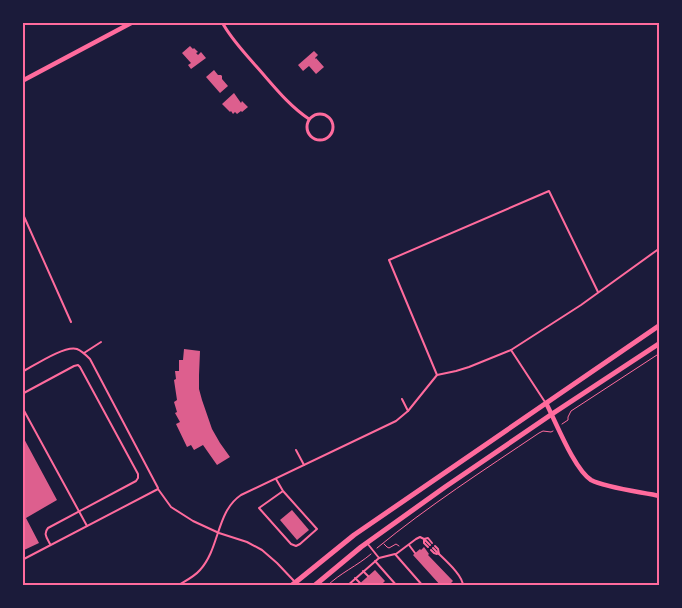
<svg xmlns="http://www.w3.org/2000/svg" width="682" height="608" font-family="Lato,sans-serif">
<rect width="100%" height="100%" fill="#1b1b3a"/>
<!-- building -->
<g fill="#dd5f8e">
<polygon points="190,46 193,49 194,48 198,52 196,53 198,55 201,52 206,58 191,69 188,65 191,63 182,53"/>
<polygon points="314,51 318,55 315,58 316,59 316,58 324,67 316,74 309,66 303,71 298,65"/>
<polygon points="214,70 218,75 221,75 222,76 222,79 228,86 220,93 206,77"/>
<polygon points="234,93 241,103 242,101 248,107 242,112 241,111 237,114 235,112 233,114 231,111 230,112 222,104"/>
<polygon points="184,349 200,351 199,375 199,389 202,400 212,429 220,443 230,457 217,465 203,445 194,450 191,445 187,447 176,424 180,422 175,413 177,412 174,402 177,400 174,380 176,379 175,371 179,371 179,360 183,360"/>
<polygon points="22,435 57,500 26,518 39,543 22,551"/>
<polygon points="292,510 309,530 297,540 280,520"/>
<polygon points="424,547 429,554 428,555 453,581 448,586 441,586 413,555 420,549 421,550"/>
<polygon points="375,570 385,581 380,586 357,586"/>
</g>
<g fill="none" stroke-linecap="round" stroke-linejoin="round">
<!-- path -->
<g stroke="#ff6b9d" stroke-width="1">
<polyline points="562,424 568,420 568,417 571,411 660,353"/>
<polyline points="384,544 387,547 389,548 396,544 399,546"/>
<path d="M377,548c51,-42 107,-78 162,-115l4,-2 8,1 2,-1"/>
<path d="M327,586c13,-13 30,-20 44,-32"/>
</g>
<!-- service -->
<g stroke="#ff6b9d" stroke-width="2">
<polyline points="22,212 71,322"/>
<polyline points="511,350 545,402"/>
<polyline points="84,353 101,342"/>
<path d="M22,372c13,-7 43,-27 55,-23 5,2 9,6 13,10l68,129"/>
<polyline points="437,375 389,260 549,191 598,292"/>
<path d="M22,394l52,-28 4,-1 2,2 58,107v4l-2,3 -88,47c-5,6 -1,10 2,16"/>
<polyline points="22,407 87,526"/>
<polyline points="408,411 437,375 456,371 469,367 511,350 581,305 660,248"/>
<polyline points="296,450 304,465"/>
<polyline points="276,479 283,491 259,508 291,544 296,546 300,544 317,529 283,491"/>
<polyline points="424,539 428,538 432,543"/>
<polyline points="424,539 424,543 428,547"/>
<polyline points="409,545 415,553"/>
<polyline points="435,546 438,549 439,554"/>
<path d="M433,548c8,9 30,26 30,38"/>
<polyline points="431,550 434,553 437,554"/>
<polyline points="396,554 416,539 420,537 424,539 430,545"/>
<polyline points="379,558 395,554 423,586"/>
<polyline points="22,560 158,489 171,507 193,521 219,533 247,542 262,550 277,563 295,582"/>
<polyline points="375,561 397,586"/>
<polyline points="363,571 368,576"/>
<polyline points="355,578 360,583"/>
<path d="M177,586c8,-5 17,-9 23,-16 20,-22 16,-58 41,-75l155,-74 12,-10 -6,-12"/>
<polyline points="347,586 379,558 367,543"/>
</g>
<!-- minor -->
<g stroke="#ff6b9d" stroke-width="3">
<path d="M222,22c9,17 22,30 34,44 17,19 32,39 53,53"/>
<circle cx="320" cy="127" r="13"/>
</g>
<!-- tertiary -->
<g stroke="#ff6b9d" stroke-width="4.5">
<polyline points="22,81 133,22"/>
<path d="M546,403c10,19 28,66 45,77 15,8 51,12 69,16"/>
</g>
<!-- secondary -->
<g stroke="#ff6b9d" stroke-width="5">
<polyline points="291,586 354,535 660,325"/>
<polyline points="314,586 361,547 445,487 552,414 660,343"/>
</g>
</g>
<!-- border -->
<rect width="682" height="608" fill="none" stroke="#1b1b3a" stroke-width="48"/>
<rect x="24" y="24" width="634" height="560" fill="none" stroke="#ff6b9d" stroke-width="2"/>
</svg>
